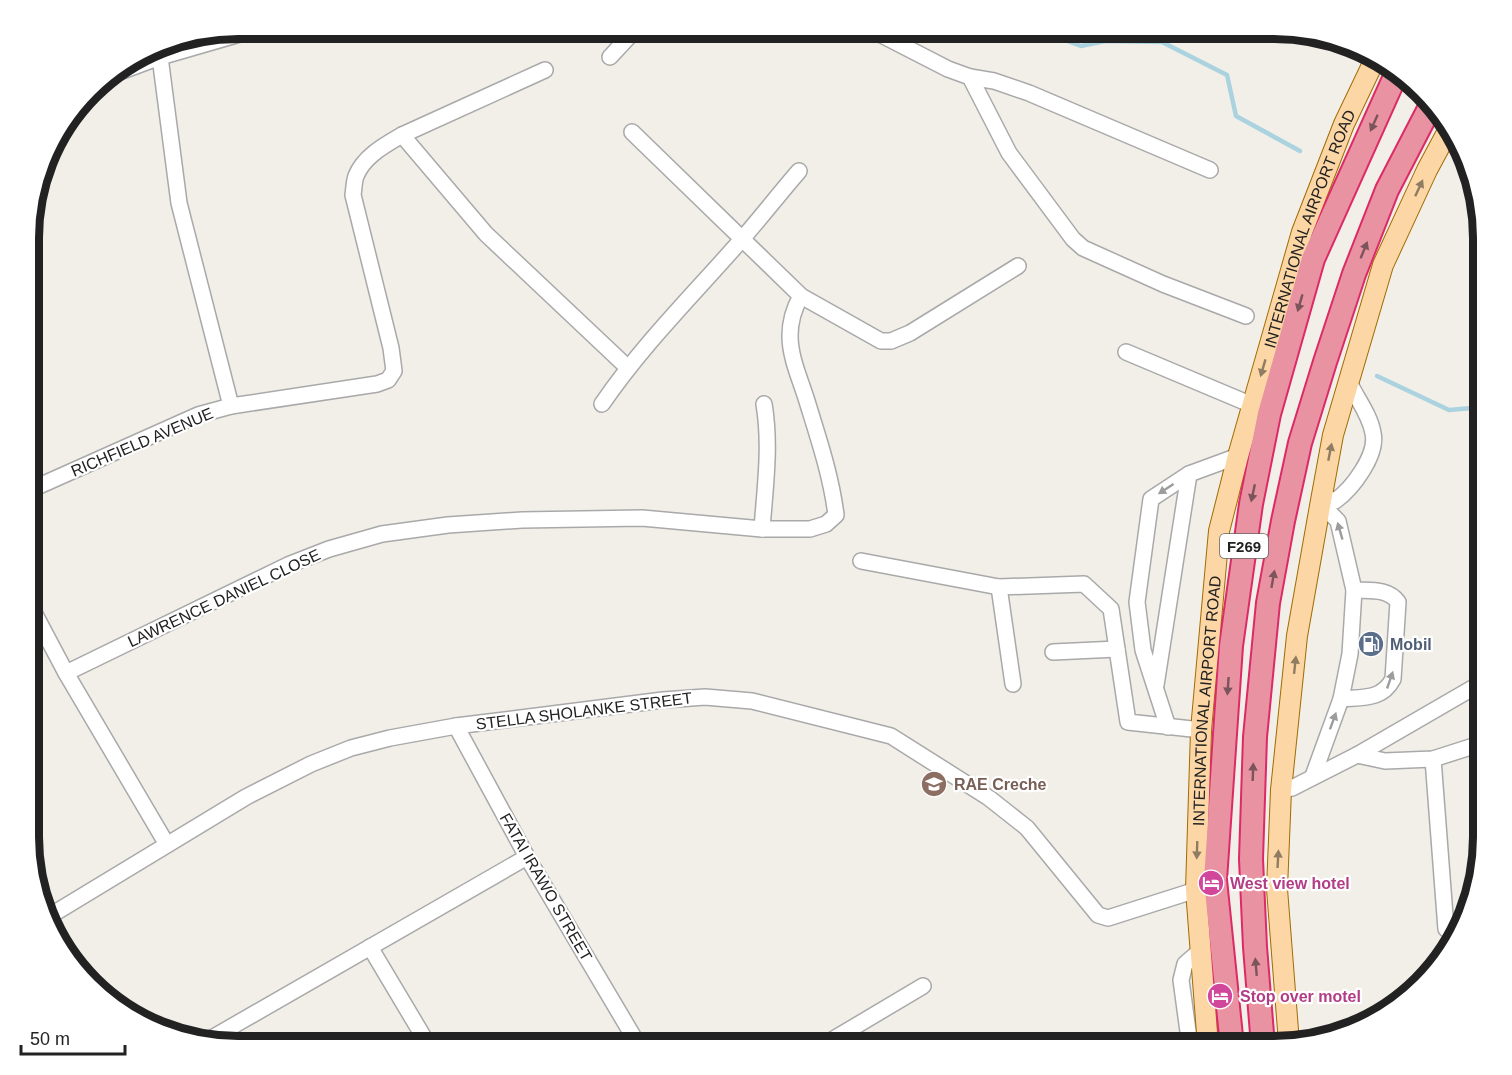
<svg xmlns="http://www.w3.org/2000/svg" width="1512" height="1075" font-family="Arial,sans-serif">
<rect width="100%" height="100%" fill="#f2efe9"/>
<g fill="none" stroke-linecap="round" stroke-linejoin="round">
<!-- stream -->
<g stroke="#aad3df" stroke-width="4.5">
<polyline points="1035,29 1081,46 1105,41 1162,42 1227,75 1236,116 1300,151"/>
<polyline points="1377,376 1449,410 1483,407"/>
</g>
<!-- minor casing -->
<g stroke="#a9a9a9" stroke-width="18">
<g id="minor">
<polyline points="870,29 948,69 970,77 1009,153 1073,239 1083,248 1163,284 1246,316"/>
<polyline points="161,44 160,57 179,203 231,406"/>
<polyline points="610,57 636,29"/>
<polyline points="106,77 160,57 257,29"/>
<polyline points="970,77 994,81 1029,93 1210,170"/>
<polyline points="632,132 801,296 881,341 891,341 910,333 1018,266"/>
<polyline points="402,135 486,234 627,367"/>
<polyline points="30,240 32,265 30,270"/>
<polyline points="1126,352 1252,405"/>
<path d="M602,404c42,-61 92,-110 141,-166 19,-22 37,-45 56,-67"/>
<path d="M30,490l168,-75 33,-9 146,-22 11,-4 6,-9 -3,-23 -38,-153c1,-6 1,-14 3,-19 8,-20 29,-31 46,-41l143,-65"/>
<path d="M1322,496l13,5c17,-12 43,-46 38,-68 -3,-18 -16,-34 -24,-51"/>
<path d="M762,529c3,-42 9,-83 2,-125"/>
<polyline points="861,561 999,587 1084,584 1111,609 1128,722 1201,730"/>
<polyline points="999,587 1013,684"/>
<polyline points="30,605 66,673 166,843"/>
<polyline points="1053,652 1117,649"/>
<path d="M66,673l222,-108 41,-16 53,-15 66,-9 74,-5 120,-2 120,11h48l16,-5 10,-9c-5,-40 -18,-78 -30,-117 -6,-19 -16,-41 -16,-62 0,-14 4,-28 11,-40"/>
<polyline points="1156,685 1189,474"/>
<path d="M1341,699c22,-2 41,1 52,-20l5,-77c-10,-14 -28,-11 -44,-12"/>
<polyline points="456,726 527,857 639,1046"/>
<polyline points="1168,727 1143,650 1137,602 1151,499 1189,474 1238,456"/>
<polyline points="1357,755 1385,761 1433,759 1483,743"/>
<polyline points="1433,759 1446,929"/>
<polyline points="1313,776 1341,699 1350,654 1354,590 1338,521 1330,513 1320,506"/>
<polyline points="1281,790 1292,788 1357,755 1483,682"/>
<polyline points="48,917 246,797 311,764 351,748 390,738 456,726 663,700 705,697 752,701 891,736 989,798 1027,828 1098,915 1108,918 1196,890"/>
<polyline points="370,947 429,1046"/>
<polyline points="205,1042 527,857"/>
<polyline points="822,1046 923,986"/>
<polyline points="1172,1046 1189,1037"/>
<polyline points="1190,1046 1181,980 1185,964 1201,950"/>
</g>
</g>
<!-- major casing -->
<g stroke="#a06b00" stroke-width="22">
<g id="major">
<polyline points="1289,1043 1277,889 1281,790 1297,636 1320,506 1333,435 1383,265 1427,170 1449,129"/>
<path id="s1" d="M1208,1046l-12,-156 5,-160 18,-199 19,-75 64,-224 42,-108 32,-67"/>
</g>
</g>
<!-- highway casing -->
<g stroke="#dc2a67" stroke-width="26">
<g id="highway">
<polyline points="1232,1046 1215,880 1231,646 1251,504 1269,414 1313,259 1398,70"/>
<polyline points="1263,1046 1255,947 1251,859 1255,737 1268,603 1283,521 1300,443 1325,362 1354,274 1387,190 1430,107"/>
</g>
</g>
<!-- minor -->
<use href="#minor" stroke="#fff" stroke-width="15"/>
<!-- major -->
<use href="#major" stroke="#fcd6a4" stroke-width="20"/>
<!-- highway -->
<use href="#highway" stroke="#e892a2" stroke-width="22"/>
</g>
<!-- one-way arrows -->
<defs><path id="oneway-solid" d="M-6-.8H1V-3.2L6.5 0L1 3.2V.8H-6Z" transform="scale(1.5)"/></defs>
<g fill="#7b545c">
<use href="#oneway-solid" transform="translate(1374 123) rotate(114)"/>
<use href="#oneway-solid" transform="translate(1364 250) rotate(-68)"/>
<use href="#oneway-solid" transform="translate(1300 303) rotate(106)"/>
<use href="#oneway-solid" transform="translate(1253 493) rotate(102)"/>
<use href="#oneway-solid" transform="translate(1273 579) rotate(-80)"/>
<use href="#oneway-solid" transform="translate(1228 686) rotate(94)"/>
<use href="#oneway-solid" transform="translate(1253 772) rotate(-88)"/>
<use href="#oneway-solid" transform="translate(1256 967) rotate(-95)"/>
</g>
<g fill="#8f7c63">
<use href="#oneway-solid" transform="translate(1419 188) rotate(-65)"/>
<use href="#oneway-solid" transform="translate(1263 368) rotate(106)"/>
<use href="#oneway-solid" transform="translate(1330 452) rotate(-79)"/>
<use href="#oneway-solid" transform="translate(1295 665) rotate(-84)"/>
<use href="#oneway-solid" transform="translate(1197 850) rotate(92)"/>
<use href="#oneway-solid" transform="translate(1278 859) rotate(-87)"/>
</g>
<g fill="#9c9c9c">
<use href="#oneway-solid" transform="translate(1166 489) rotate(147)"/>
<use href="#oneway-solid" transform="translate(1340 531) rotate(-106)"/>
<use href="#oneway-solid" transform="translate(1390 680) rotate(-71)"/>
<use href="#oneway-solid" transform="translate(1333 721) rotate(-70)"/>
</g>
<!-- icons -->
<defs>
<g id="fuel-disc" transform="scale(1.35)"><circle r="9.5" fill="#5c6f8a" stroke="#fff"/><path d="M-5.5-6h7V0h2V4h1.3V-2.5L3-4.5l.8-.8L6-3V5H2.5V1h-1V6h-7ZM-4.2-4.7v3.2H.2V-4.7Z" fill="#fff"/></g>
<g id="school-disc" transform="scale(1.35)"><circle r="9.5" fill="#8d6e63" stroke="#fff"/><path d="M0-5L7-2L0 1L-7-2ZM-4 1L0 2.5L4 1V4Q0 6-4 4Z" fill="#fff"/></g>
<g id="hotel-disc" transform="scale(1.35)"><circle r="9.5" fill="#d1479c" stroke="#fff"/><path d="M-6-4.5h1.5V1H6V5H4.5V3h-9V5H-6ZM-4 0a1.8 1.8 0 1 1 3.6 0ZM.5 0V-2.5h3Q6-2.5 6 0Z" fill="#fff"/></g>
</defs>
<g fill-rule="evenodd">
<use href="#fuel-disc" x="1371" y="644"/>
<use href="#school-disc" x="934" y="784"/>
<use href="#hotel-disc" x="1211" y="883"/>
<use href="#hotel-disc" x="1220" y="996"/>
</g>
<g text-anchor="middle" dominant-baseline="central" stroke-width="4.5" stroke-linejoin="round" paint-order="stroke">
<!-- shield labels -->
<rect fill="#fff" stroke="#646464" stroke-width="1.5" x="1220" y="534" width="48" height="24" rx="4.5"/>
<g font-size="15" font-weight="bold" fill="#222">
<text x="1244" y="546">F269</text>
</g>
<!-- street labels -->
<g font-size="16" fill="#222" stroke="#fff">
<text stroke="none"><textPath href="#s1" startOffset="832">INTERNATIONAL AIRPORT ROAD</textPath></text>
<text transform="translate(142 442) rotate(-23)">RICHFIELD AVENUE</text>
<text transform="translate(224 598) rotate(-25)">LAWRENCE DANIEL CLOSE</text>
<text stroke="none"><textPath href="#s1" startOffset="346">INTERNATIONAL AIRPORT ROAD</textPath></text>
<text transform="translate(584 711) rotate(-7)">STELLA SHOLANKE STREET</text>
<text transform="translate(546 887) rotate(60)">FATAI IRAWO STREET</text>
</g>
<!-- service labels -->
<g font-size="16" font-weight="bold" fill="#4e5e75" stroke="#fff" text-anchor="start">
<text x="1390" y="644">Mobil</text>
</g>
<!-- education labels -->
<g font-size="16" font-weight="bold" fill="#785e54" stroke="#fff" text-anchor="start">
<text x="954" y="784">RAE Creche</text>
</g>
<!-- hotel labels -->
<g font-size="16" font-weight="bold" fill="#b23c85" stroke="#fff" text-anchor="start">
<text x="1230" y="883">West view hotel</text>
<text x="1240" y="996">Stop over motel</text>
</g>
</g>
<!-- crop -->
<path d="M0 0H1512V1075H0ZM238 39H1274A199 199 0 0 1 1473 238V837A199 199 0 0 1 1274 1036H238A199 199 0 0 1 39 837V238A199 199 0 0 1 238 39Z" fill="#fff" fill-rule="evenodd"/>
<path fill="none" stroke="#222" stroke-width="8" d="M238 39H1274A199 199 0 0 1 1473 238V837A199 199 0 0 1 1274 1036H238A199 199 0 0 1 39 837V238A199 199 0 0 1 238 39Z"/>
<!-- scale -->
<path d="M21 1045v9h104v-9" fill="none" stroke="#222222" stroke-width="3"/>
<text x="30" y="1045" font-size="18" fill="#222222" stroke="#ffffff" stroke-width="4.5" paint-order="stroke">50 m</text>
</svg>
